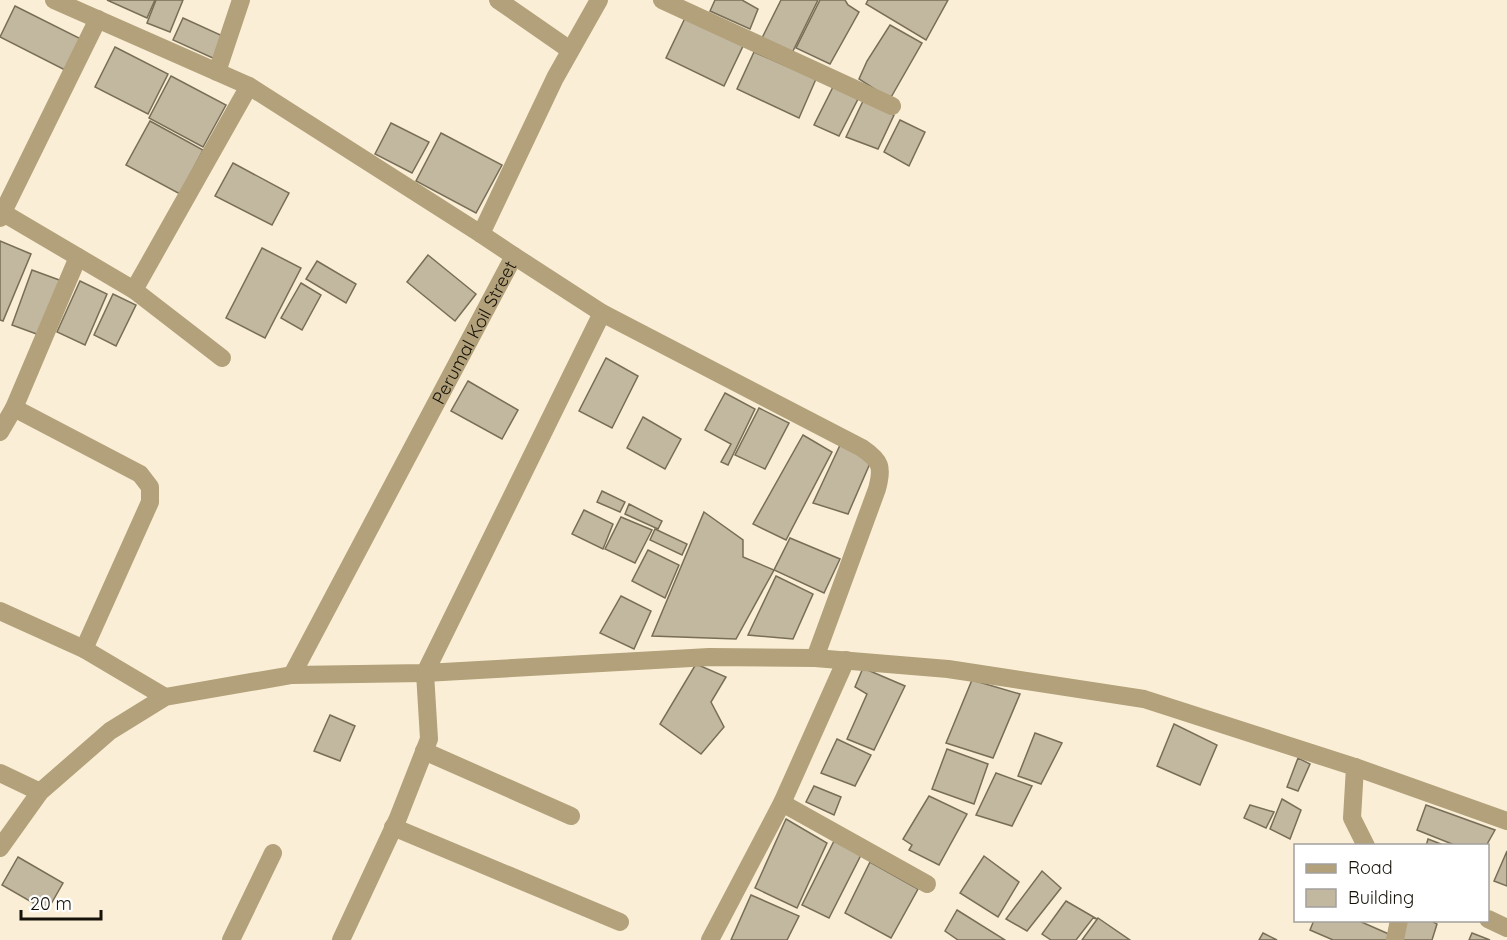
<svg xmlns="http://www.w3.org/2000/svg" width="1507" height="940" font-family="Quicksand,sans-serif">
<rect width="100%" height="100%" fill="#faefd6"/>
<!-- building -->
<g fill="#c2b89f" stroke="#786e57" stroke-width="1.5">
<polygon points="107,0 155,0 147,18"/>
<polygon points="156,0 183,0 170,32 147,23"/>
<polygon points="715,0 742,0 758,9 750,29 710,11"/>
<polygon points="781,0 818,0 792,53 762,38"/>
<polygon points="820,0 845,0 848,5 859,12 830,64 796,48"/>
<polygon points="868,0 948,0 926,40 866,4"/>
<polygon points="15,6 81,39 65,70 0,37"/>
<polygon points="686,16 744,44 724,86 666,58"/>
<polygon points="183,18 225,37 215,59 173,40"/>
<polygon points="890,25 922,43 890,99 859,79 867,61"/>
<polygon points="115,47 168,74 148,114 95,87"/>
<polygon points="754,52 816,79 799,118 737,89"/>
<polygon points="171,76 226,105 203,147 149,118"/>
<polygon points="833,87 858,99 839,136 814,125"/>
<polygon points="863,101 894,115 878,149 846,137"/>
<polygon points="900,120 925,132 909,166 884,152"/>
<polygon points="150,121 203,150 180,194 126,165"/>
<polygon points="391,123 429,142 412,173 375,154"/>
<polygon points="441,133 502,165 476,213 416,181"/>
<polygon points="233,163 289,193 272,225 215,196"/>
<polygon points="0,241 31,254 3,321 0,320"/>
<polygon points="262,248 301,268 265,338 226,318"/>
<polygon points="428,255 476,294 455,321 407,282"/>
<polygon points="317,261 356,284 346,303 306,279"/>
<polygon points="32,270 62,281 42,336 12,325"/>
<polygon points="80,281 107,294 85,345 57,332"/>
<polygon points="301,283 321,295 302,330 281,318"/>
<polygon points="113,294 136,305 116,346 94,335"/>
<polygon points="606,358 638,376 612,428 579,411"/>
<polygon points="468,381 518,410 502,439 451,411"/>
<polygon points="725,393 755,409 728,465 721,462 731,444 705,430"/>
<polygon points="759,408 789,423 765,469 735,455"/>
<polygon points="643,417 681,439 665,469 627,448"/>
<polygon points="803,435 832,452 786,540 753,524"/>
<polygon points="841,443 871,461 848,514 813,503"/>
<polygon points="602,491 625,502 620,512 597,502"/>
<polygon points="629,504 662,521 658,529 625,514"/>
<polygon points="584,510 613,524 603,549 572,534"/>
<polygon points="704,512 743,540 743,557 774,570 736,639 652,636"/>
<polygon points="621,517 652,530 635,563 605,549"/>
<polygon points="655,529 687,544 682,555 650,540"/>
<polygon points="790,538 840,559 824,593 774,570"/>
<polygon points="648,550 679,565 665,598 632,581"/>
<polygon points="776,576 813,594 793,639 748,635"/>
<polygon points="621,596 651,611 634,649 600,633"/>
<polygon points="696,664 726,677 711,702 724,727 701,754 660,724"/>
<polygon points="863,668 905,686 874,750 847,739 867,694 855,687"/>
<polygon points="972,680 1020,694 993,758 946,743"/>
<polygon points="330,715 355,726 340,761 314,751"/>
<polygon points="1174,724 1217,745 1200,785 1157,766"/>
<polygon points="1035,733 1062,743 1041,784 1018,776"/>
<polygon points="837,739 871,755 855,786 821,773"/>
<polygon points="947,749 988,764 974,804 932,789"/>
<polygon points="1298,758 1310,764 1298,791 1287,787"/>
<polygon points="996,773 1032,786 1012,826 976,815"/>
<polygon points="814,786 841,797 834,815 806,802"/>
<polygon points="929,796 967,814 939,865 909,850 912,845 903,839"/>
<polygon points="1282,799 1301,810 1290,839 1270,829"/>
<polygon points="1250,805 1274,812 1266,828 1244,818"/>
<polygon points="1426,805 1495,830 1486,846 1457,846 1417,830"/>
<polygon points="786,819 827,843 797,908 755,888"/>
<polygon points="1428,839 1446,846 1426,846"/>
<polygon points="834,841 861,855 829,918 802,905"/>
<polygon points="1507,851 1507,886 1494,881"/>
<polygon points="984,856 1019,882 998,917 960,893"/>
<polygon points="18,857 63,883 47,911 2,885"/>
<polygon points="870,862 918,889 891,938 845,913"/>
<polygon points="1042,871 1061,888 1027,931 1006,919"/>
<polygon points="751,895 799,916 787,940 731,940"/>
<polygon points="1066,901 1097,919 1093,918 1076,940 1051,940 1042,934"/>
<polygon points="957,910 1005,940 958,940 945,931"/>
<polygon points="1098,918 1130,940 1082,940"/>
<polygon points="1314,920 1357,920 1391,935 1389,940 1333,940 1310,930"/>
<polygon points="1407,920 1430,920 1437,924 1432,940 1401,940"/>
<polygon points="1263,933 1277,940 1259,940"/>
<polygon points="1472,933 1490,940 1469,940"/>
</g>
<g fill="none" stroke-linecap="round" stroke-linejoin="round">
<!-- minor -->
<g stroke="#b2a17a" stroke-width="18">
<polyline points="498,0 570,50"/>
<polyline points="662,0 892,106"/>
<polyline points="217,72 241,0"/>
<polyline points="0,211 134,290 249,86"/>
<polyline points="0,218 98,19"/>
<path d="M514,256l88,57 260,135c19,13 21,19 15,41l-62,169"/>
<polyline points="134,290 222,358"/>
<polyline points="14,408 140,474 150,487 150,502 84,649"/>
<polyline points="0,432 14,408 78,257"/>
<polyline points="0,611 84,649 165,697"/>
<polyline points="424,751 571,816"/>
<polyline points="1355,767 1352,818 1366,846"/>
<polyline points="0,773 40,792"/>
<polyline points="782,803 927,884"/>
<polyline points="393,827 620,922"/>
<polyline points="1488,919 1507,928"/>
<polyline points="231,940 273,853"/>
<polyline points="341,940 398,818 429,739 425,673 602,313"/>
<polyline points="710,940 782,803 846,660"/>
<polyline points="1395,940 1399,920"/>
</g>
<!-- tertiary -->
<g stroke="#b2a17a" stroke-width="18">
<polyline points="54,0 249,86 481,234"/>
<path id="s1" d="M292,675l222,-419 -33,-22 74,-156 44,-78"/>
<polyline points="0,848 40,792 110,731 165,697 292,675 425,673 709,657 815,658 948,669 1144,699 1355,767 1507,821"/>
</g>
</g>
<g text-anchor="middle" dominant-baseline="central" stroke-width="5" stroke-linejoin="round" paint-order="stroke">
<!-- street labels -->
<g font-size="18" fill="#161209" stroke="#fff">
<text stroke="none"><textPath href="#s1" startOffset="388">Perumal Koil Street</textPath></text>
</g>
</g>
<!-- legend -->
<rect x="1294" y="844" width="195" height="78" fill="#ffffff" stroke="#a2a09d" stroke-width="1.5"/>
<rect x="1306" y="864" width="30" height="9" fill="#b2a17a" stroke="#a2a09d" stroke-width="1.5"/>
<text x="1348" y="874" font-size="18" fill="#161209">Road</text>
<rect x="1306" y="889" width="30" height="18" fill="#c2b89f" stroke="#a2a09d" stroke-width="1.5"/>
<text x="1348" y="904" font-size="18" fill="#161209">Building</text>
<!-- scale -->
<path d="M21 910v9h80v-9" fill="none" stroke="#161209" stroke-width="3"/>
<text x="30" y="910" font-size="18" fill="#161209" stroke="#ffffff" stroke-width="4.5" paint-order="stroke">20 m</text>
</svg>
